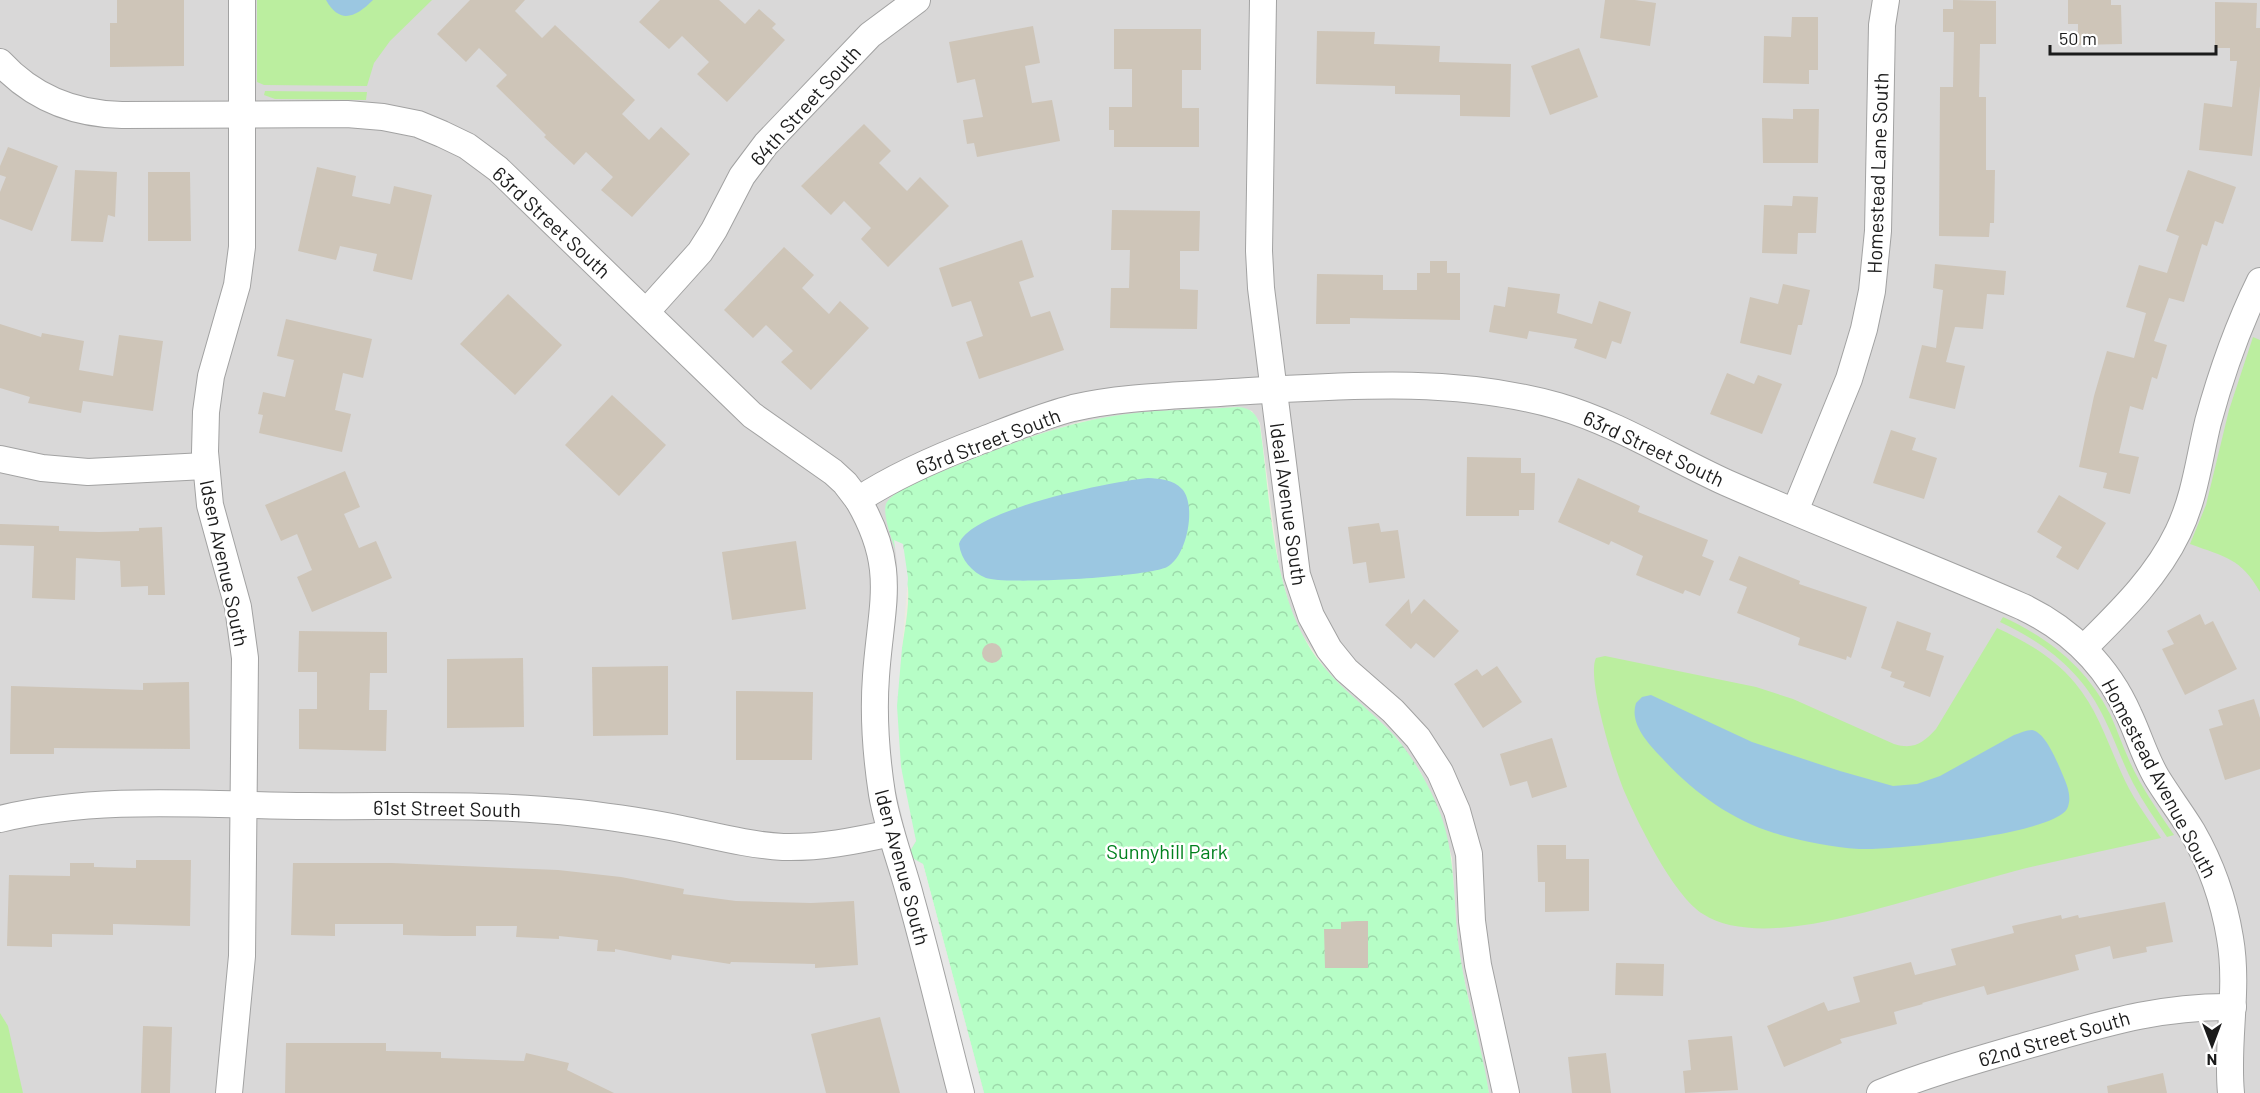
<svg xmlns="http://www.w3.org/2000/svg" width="2260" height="1093" font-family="Barlow,sans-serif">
<defs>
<pattern id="park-crowns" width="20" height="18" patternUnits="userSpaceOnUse" patternTransform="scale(1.5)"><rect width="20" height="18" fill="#b6fec6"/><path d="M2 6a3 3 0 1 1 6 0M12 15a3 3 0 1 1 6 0" fill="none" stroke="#9cd9aa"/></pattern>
</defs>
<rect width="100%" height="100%" fill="#eeebdf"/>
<!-- residential -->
<polygon fill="#d9d8d8" points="0,0 2260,0 2260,1093 1489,1093 1462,969 1457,938 1452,858 1437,806 1421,773 1398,740 1386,727 1351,697 1326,670 1299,630 1289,604 1279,567 1260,423 1252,411 1238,407 1122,415 1079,422 1033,436 951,468 895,495 903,544 901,767 909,814 984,1093 0,1093"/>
<!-- grass -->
<g fill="#bbee9f">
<polygon points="257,0 432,0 390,41 374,63 367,86 264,85 257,82"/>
<polygon points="265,91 367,92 366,100 275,99 264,95"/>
<path d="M2253,337l7,3v252c-19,-34 -35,-35 -70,-48l16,-39 23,-95z"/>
<path d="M2003,617c46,21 84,51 107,97 7,15 12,31 19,46 12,27 29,51 45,75l-7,2c-12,-18 -24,-35 -34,-54 -11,-21 -18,-43 -28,-63 -21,-47 -60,-77 -105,-98z"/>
<path d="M1997,628c30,14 57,30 78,55 22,26 32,58 46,89 10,24 26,45 40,66 -49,11 -98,21 -146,33 -35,10 -70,19 -105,29 -55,15 -156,47 -207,14 -29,-18 -64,-89 -78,-121 -10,-23 -39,-115 -29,-135l9,-2 151,31 37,12 101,45c20,6 29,-1 42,-15z"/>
<polygon points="0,1013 8,1026 23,1093 0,1093"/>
</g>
<!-- park -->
<path fill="url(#park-crowns)" d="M1238,407c13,1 19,7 22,19 11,75 11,168 56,231 20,28 47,47 71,71 21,21 37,48 49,75 22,49 16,101 24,152 7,47 22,92 29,138h-505l-61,-229 -11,-6 -2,-7 6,-10c-15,-56 -23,-113 -17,-171 2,-24 11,-59 9,-82 -3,-20 -30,-72 -21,-86 9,-13 41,-25 56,-31 53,-22 107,-44 164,-54 42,-8 88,-7 131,-10z"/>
<!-- parking -->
<g fill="#e7e7e7">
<polygon points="894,540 903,544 908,578 897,706 901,767 916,841 910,851 894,783 888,725 889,679 898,599 897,563"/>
<polygon points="912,858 923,864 984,1093 975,1093"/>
</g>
<!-- water -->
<g fill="#9bc7e1">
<path d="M326,0h47c-17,17 -33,25 -47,0z"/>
<path d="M1148,478c12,1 25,1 34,11 15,16 5,68 -15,78 -19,10 -160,18 -181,11 -14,-6 -25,-18 -27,-34 11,-34 154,-63 189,-66z"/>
<path d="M1651,695l101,47 88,29 53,15 24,-2 23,-8 74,-41c6,-2 12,-5 18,-5 14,2 27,36 32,48 4,9 8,21 3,31 -16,26 -175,41 -208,40 -28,-2 -57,-8 -85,-16 -44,-14 -81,-41 -112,-75 -13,-14 -33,-34 -26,-55l6,-6z"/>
</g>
<!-- building -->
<g fill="#cec5b8">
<polygon points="117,0 184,0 184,66 110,67 110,23 117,23"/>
<polygon points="470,0 525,0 515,11 542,38 555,25 635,100 622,114 649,140 661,127 690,154 632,217 601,190 613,177 586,152 574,165 544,137 546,135 496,86 507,75 479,48 466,62 437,34"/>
<polygon points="660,0 719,0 745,24 759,9 776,24 772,28 785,40 727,102 697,74 709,62 682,36 669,49 639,22"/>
<polygon points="1605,0 1635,0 1656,3 1650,46 1600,38"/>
<polygon points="1953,0 1996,1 1996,44 1980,44 1979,97 1986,97 1986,170 1995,170 1994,223 1990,223 1989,237 1939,236 1940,87 1953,87 1954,32 1943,32 1943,9 1953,9"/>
<polygon points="2068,0 2111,0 2111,5 2121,5 2122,44 2078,45 2078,24 2068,24"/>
<polygon points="2215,2 2257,3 2256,28 2260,28 2260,86 2252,156 2199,150 2204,103 2232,107 2237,61 2230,61 2230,48 2215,48"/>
<polygon points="1792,17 1818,17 1818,70 1809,70 1809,84 1763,83 1764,36 1791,37"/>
<polygon points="1033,26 1040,63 1025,66 1032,103 1052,100 1060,141 977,157 974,143 967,144 963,120 983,117 975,79 957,83 949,42"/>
<polygon points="1114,29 1201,29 1201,70 1182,70 1182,108 1199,108 1199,147 1114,147 1114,130 1109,130 1109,107 1132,107 1132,69 1114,69"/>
<polygon points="1317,31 1375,32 1374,44 1440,46 1439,62 1511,64 1510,117 1460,116 1460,95 1395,94 1395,86 1316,84"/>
<polygon points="1579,48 1598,97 1550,115 1531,66"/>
<polygon points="1793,109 1819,109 1818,163 1763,163 1762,118 1793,119"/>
<polygon points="864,124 891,151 879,163 907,191 920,177 949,206 888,267 861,239 871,228 844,201 831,215 801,186"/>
<polygon points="8,147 58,166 32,231 0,219 0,192 6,177 0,175 0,166"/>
<polygon points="317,167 356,176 352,196 390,204 394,186 432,195 412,280 373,271 377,254 340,246 336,260 298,251"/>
<polygon points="75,170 117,172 115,217 108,215 103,242 71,241"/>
<polygon points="2188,170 2236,187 2223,224 2215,221 2207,246 2202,244 2184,302 2169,298 2154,341 2167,345 2157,379 2152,377 2143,410 2130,406 2119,453 2139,457 2130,494 2103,488 2107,473 2079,467 2094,396 2107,351 2134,358 2146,313 2126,307 2139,265 2167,273 2179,236 2166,231"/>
<polygon points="148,172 190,172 191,241 148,241"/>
<polygon points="1793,196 1818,197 1816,233 1798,233 1797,254 1762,253 1764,205 1792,206"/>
<polygon points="1112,210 1200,211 1199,251 1180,251 1180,289 1198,290 1197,329 1110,328 1111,288 1129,288 1130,250 1111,250"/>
<polygon points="1022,240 1034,277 1019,282 1031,317 1050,311 1064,350 979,379 966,342 983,336 971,301 952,307 939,268"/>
<polygon points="784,247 814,275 802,288 829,314 840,301 869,328 811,390 781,362 793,351 766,325 753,338 724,310"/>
<polygon points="1430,261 1447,261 1447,273 1460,273 1460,320 1350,318 1350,324 1316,324 1317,274 1383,275 1383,290 1417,290 1417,273 1430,273"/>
<polygon points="1935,264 2006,271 2004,295 1987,294 1983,329 1955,327 1946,362 1965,366 1955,409 1909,398 1922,345 1936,348 1943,290 1933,288"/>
<polygon points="1783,284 1810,290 1802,325 1798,325 1791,355 1740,343 1750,297 1778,304"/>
<polygon points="1508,287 1560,294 1557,313 1592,324 1599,301 1631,312 1621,344 1612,341 1606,359 1574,348 1577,339 1529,331 1527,339 1489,332 1494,305 1505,307"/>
<polygon points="508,294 562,345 515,395 460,344"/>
<polygon points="286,319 372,339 363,378 343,373 335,410 351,414 342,452 259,433 263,415 258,414 263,392 285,397 294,360 277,356"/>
<polygon points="0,324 41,337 42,333 84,341 79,370 113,376 119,335 163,341 153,411 83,401 81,413 28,403 30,397 0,388"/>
<polygon points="1727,373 1754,384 1758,375 1782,384 1762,434 1710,414"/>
<polygon points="612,395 666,445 619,496 565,445"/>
<polygon points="1891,430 1916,438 1912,450 1937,458 1924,499 1873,483"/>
<polygon points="1467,457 1521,458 1521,473 1535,473 1534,510 1519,510 1519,516 1466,516"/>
<polygon points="345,471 360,507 344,514 359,548 376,541 392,578 312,612 297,577 312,570 297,534 281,541 265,505"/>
<polygon points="1578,478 1640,506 1638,512 1708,540 1702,556 1714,561 1700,596 1685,590 1683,594 1636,575 1643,556 1611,541 1609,545 1558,522"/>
<polygon points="2059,495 2106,523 2078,570 2056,557 2062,547 2037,532"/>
<polygon points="1379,523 1381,532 1398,530 1405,578 1369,583 1366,562 1353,564 1348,527"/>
<polygon points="0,524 59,526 59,531 99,532 139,531 139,528 162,527 165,595 148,595 148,586 121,587 120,561 76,558 75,600 32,598 34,546 0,545"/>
<polygon points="796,541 806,609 732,620 722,552"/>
<polygon points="1739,556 1800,581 1799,584 1867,607 1851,658 1847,656 1846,660 1798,645 1800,638 1737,613 1747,587 1729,580"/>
<polygon points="1409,599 1411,614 1424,599 1459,631 1434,658 1416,643 1411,649 1385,625"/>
<polygon points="2200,614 2205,625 2213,621 2237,669 2185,695 2162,649 2174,644 2167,631"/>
<polygon points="1897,621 1931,633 1926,650 1944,656 1930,697 1903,687 1905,682 1890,677 1892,672 1881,668"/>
<polygon points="299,631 387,632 387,673 370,673 369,710 387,710 386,751 299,749 299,709 317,709 317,672 298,672"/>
<circle cx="992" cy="653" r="10"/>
<polygon points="523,658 524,727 447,728 447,659"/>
<polygon points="668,666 668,735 593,736 592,667"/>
<polygon points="1497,666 1522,702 1483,728 1454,684 1477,669 1482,676"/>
<polygon points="189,682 190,749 54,748 54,754 10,754 11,686 143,690 143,683"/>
<polygon points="736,691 813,692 812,760 736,760"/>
<polygon points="2254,699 2260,718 2260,769 2225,780 2209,729 2223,725 2218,710"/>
<polygon points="1552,738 1567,787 1532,798 1527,781 1510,786 1500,754"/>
<polygon points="1537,845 1566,845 1566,859 1589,859 1589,911 1545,912 1545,882 1538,882"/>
<polygon points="136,860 191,860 190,926 113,924 113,935 52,934 52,947 7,946 9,875 70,876 70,863 94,863 94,867 136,868"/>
<polygon points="293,863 392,863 558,870 621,877 684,889 683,894 736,901 811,903 854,901 858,965 815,968 815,964 731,962 730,964 672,955 671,960 615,949 615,952 597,951 598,940 559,936 559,939 516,937 517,926 476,926 476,936 446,936 403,935 403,924 335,924 335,936 291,935"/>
<polygon points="2165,902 2173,942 2146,947 2147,952 2113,959 2110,946 2075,955 2079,970 1987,995 1984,986 1922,1003 1923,1004 1894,1012 1897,1024 1840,1039 1842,1043 1784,1067 1767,1026 1824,1002 1828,1011 1860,1002 1853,977 1911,962 1915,975 1956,965 1951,949 2014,933 2012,926 2061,915 2062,919 2078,915 2079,918"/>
<polygon points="1357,921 1368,921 1368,968 1325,968 1324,929 1341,929 1341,922"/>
<polygon points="1616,963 1664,964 1663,996 1615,995"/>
<polygon points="880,1017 900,1093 826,1093 811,1034"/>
<polygon points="143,1026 172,1027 170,1093 141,1093"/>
<polygon points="1732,1036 1738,1090 1685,1093 1683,1071 1691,1070 1688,1040"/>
<polygon points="286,1043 386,1043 386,1051 441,1052 441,1058 524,1061 526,1053 569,1063 567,1070 614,1093 285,1093"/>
<polygon points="1606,1053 1611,1093 1572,1093 1568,1057"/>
<polygon points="2163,1073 2167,1093 2108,1093 2107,1086"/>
</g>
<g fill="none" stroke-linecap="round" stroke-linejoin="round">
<!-- minor casing -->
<g stroke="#a2a2a2" stroke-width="28">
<g id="minor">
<polyline points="1263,0 1259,251 1261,288 1297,575 1311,616 1329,649 1346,670 1393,711 1418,738 1440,772 1457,811 1469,854 1472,921 1478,965 1506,1093"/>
<path d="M0,62c33,36 74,52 122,53l225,-1 36,3 35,7 24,10 25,12 31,23 254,246 81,57 12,11 13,17c38,-25 80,-43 122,-59 31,-12 62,-25 93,-33 52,-12 107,-12 160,-16 109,-6 219,-16 325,14 61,18 112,51 169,77 98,43 198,81 296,124 48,23 85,60 106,108 10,21 16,43 28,63 11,18 24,35 35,53 19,33 32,70 38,107 9,52 -4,103 1,155"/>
<polyline points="647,311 700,252 714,230 742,176 766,144 870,35 917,0"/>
<polyline points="0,459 42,468 88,472 205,466"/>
<path d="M858,500c40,68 23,103 18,176 -3,40 0,79 6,118 6,36 20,70 29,105 18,64 33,129 50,194"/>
<polyline points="1795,511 1849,379 1864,329 1872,291 1878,231 1882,25 1886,0"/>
<path d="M2084,648c35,-35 72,-70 94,-116 17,-35 21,-73 30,-110 13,-48 30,-96 52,-141"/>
<path d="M0,819c100,-24 205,-14 307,-13 90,1 181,-3 271,7 34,4 69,9 103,16 34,7 67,16 102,18 37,1 72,-6 108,-14"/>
<polyline points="229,1093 242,956 245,658 238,607 210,505 205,452 206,412 211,376 237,285 242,247 242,0"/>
<path d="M1880,1093c49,-20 101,-34 152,-49 71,-20 126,-38 201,-37"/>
</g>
</g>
<!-- minor -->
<use href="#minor" stroke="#fff" stroke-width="26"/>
</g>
<g text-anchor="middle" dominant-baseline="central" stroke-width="5" stroke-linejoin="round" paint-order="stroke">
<!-- street labels -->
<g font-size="20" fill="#1b1b1b" stroke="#fff">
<text transform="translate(805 105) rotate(-48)">64th Street South</text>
<text transform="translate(1877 173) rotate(-88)">Homestead Lane South</text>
<text transform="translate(552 222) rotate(43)">63rd Street South</text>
<text transform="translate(988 441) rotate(-21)">63rd Street South</text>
<text transform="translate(1654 448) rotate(25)">63rd Street South</text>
<text transform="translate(1289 504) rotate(82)">Ideal Avenue South</text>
<text transform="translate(225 563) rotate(78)">Idsen Avenue South</text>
<text transform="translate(2160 778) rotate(62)">Homestead Avenue South</text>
<text transform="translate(447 808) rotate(1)">61st Street South</text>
<text transform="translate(903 867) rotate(75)">Iden Avenue South</text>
<text transform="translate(2054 1038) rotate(-16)">62nd Street South</text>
</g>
<!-- park labels -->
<g font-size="20" fill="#01811e" stroke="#fff">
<text x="1167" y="851">Sunnyhill Park</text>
</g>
</g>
<!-- north arrow -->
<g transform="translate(2212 1045) rotate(180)" stroke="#ffffff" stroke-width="4.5" paint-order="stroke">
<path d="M0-4.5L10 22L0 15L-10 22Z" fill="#1b1b1b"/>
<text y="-9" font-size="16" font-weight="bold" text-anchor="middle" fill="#1b1b1b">N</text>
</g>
<!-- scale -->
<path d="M2050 45v9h166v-9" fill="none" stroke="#1b1b1b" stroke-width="3"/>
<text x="2059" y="45" font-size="18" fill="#1b1b1b" stroke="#ffffff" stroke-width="4.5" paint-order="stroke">50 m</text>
</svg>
